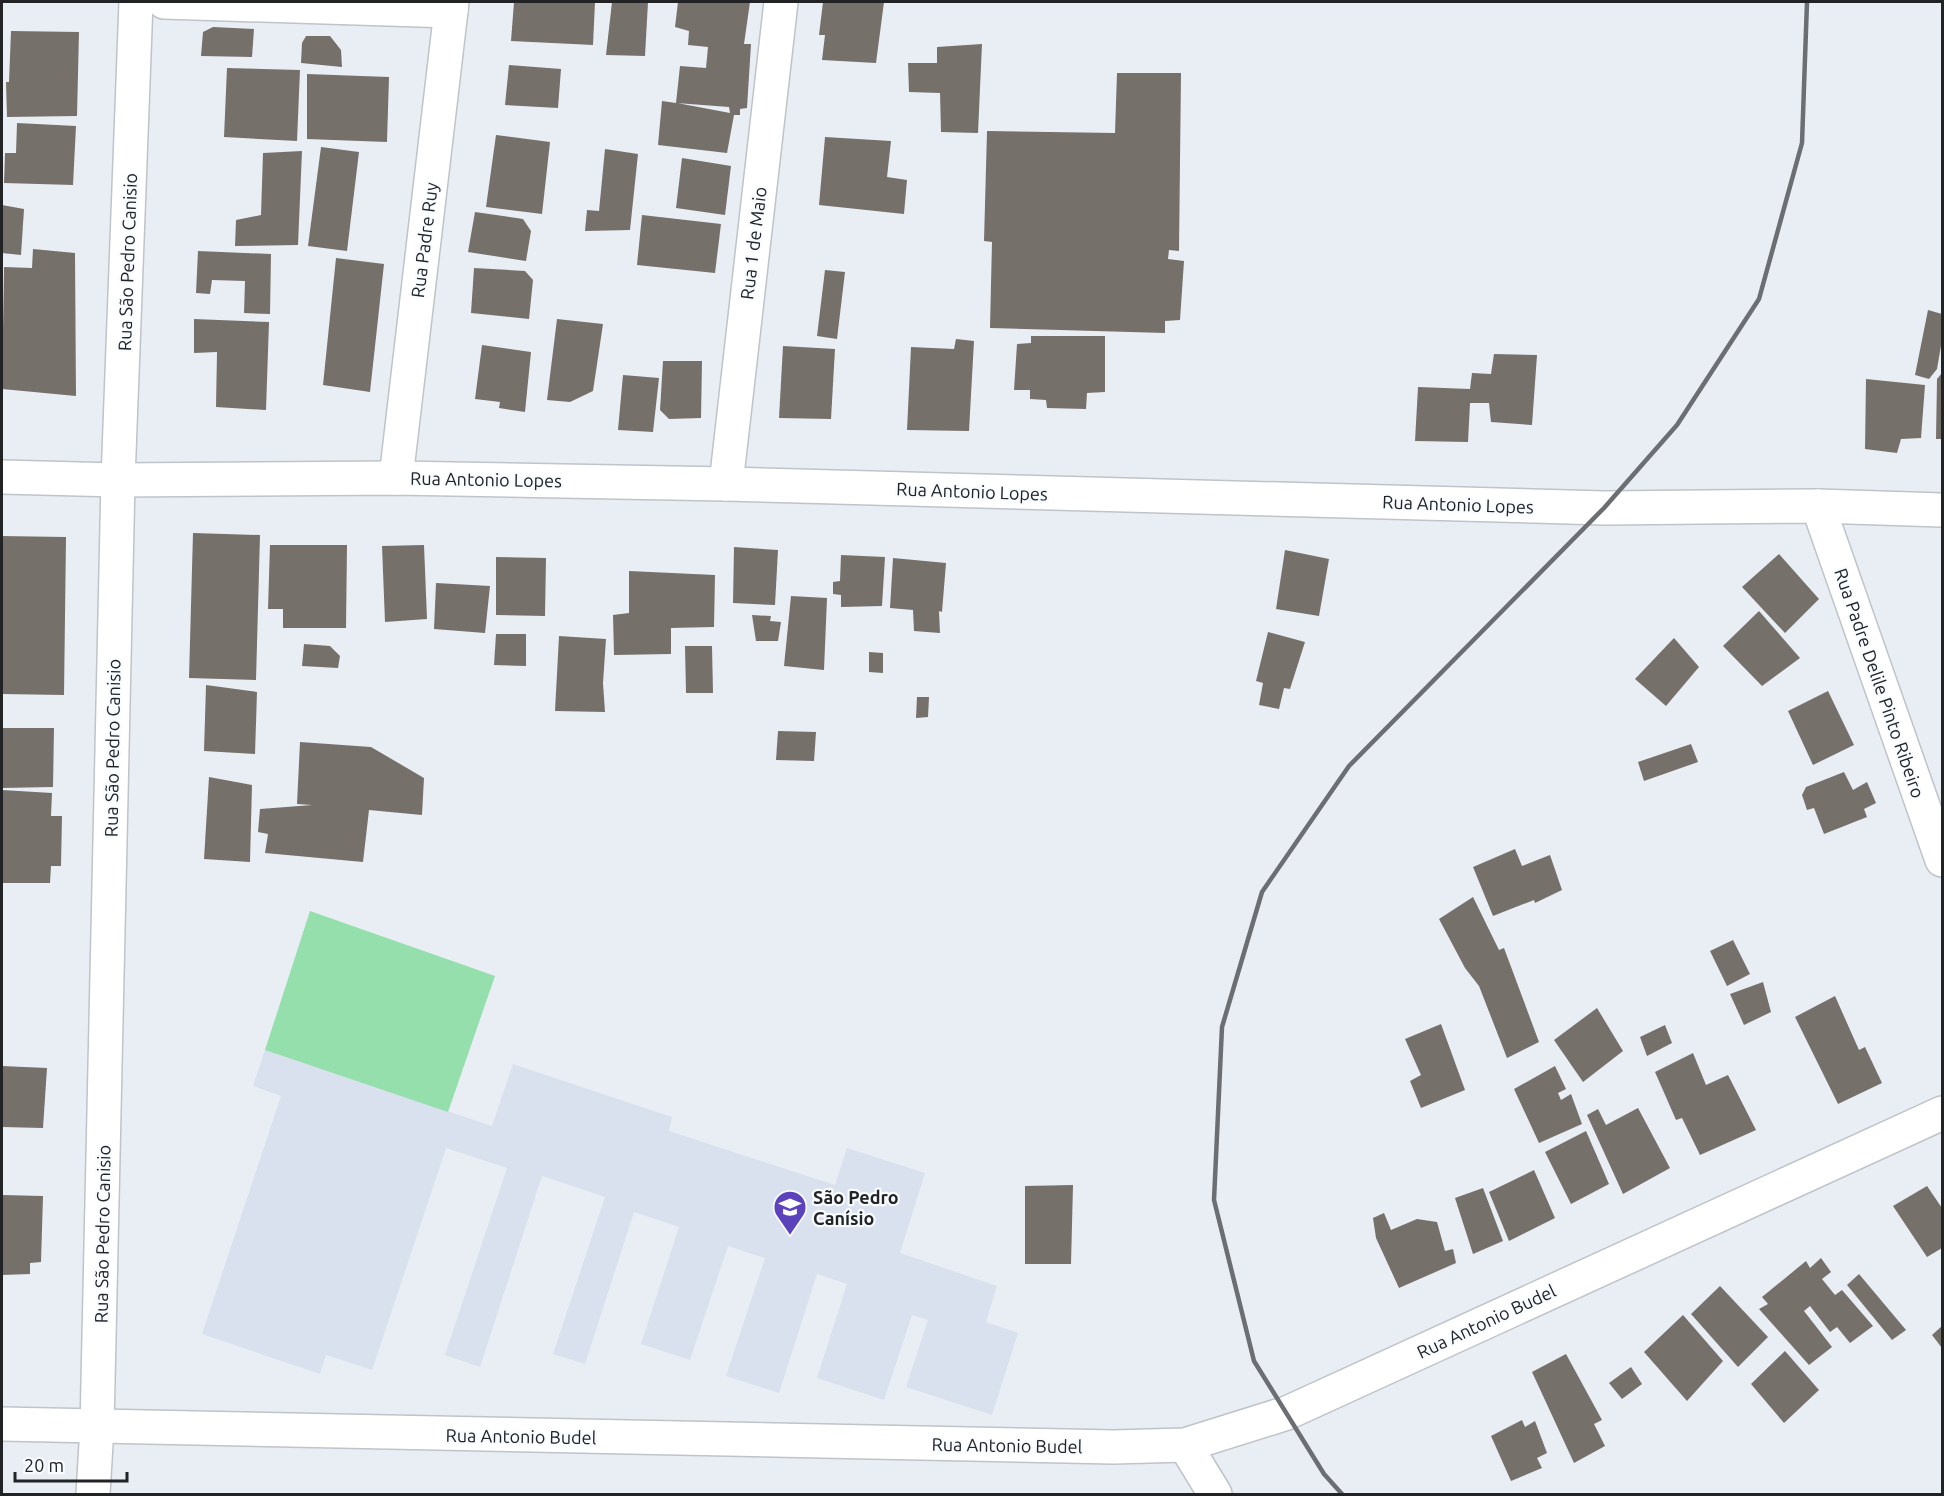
<svg xmlns="http://www.w3.org/2000/svg" width="1944" height="1496" font-family="Ubuntu,sans-serif">
<rect width="100%" height="100%" fill="#e9eef5"/>
<!-- built -->
<polygon fill="#d9e1ee" points="265,1050 492,1126 513,1064 672,1117 669,1131 835,1185 847,1148 925,1173 900,1253 997,1286 986,1322 1018,1333 992,1415 906,1387 928,1320 912,1315 884,1400 817,1378 847,1284 817,1274 779,1393 726,1376 765,1258 728,1246 690,1360 641,1344 679,1227 634,1212 585,1364 553,1354 605,1197 542,1176 480,1367 445,1355 507,1168 446,1148 372,1370 326,1355 320,1374 202,1334 281,1096 253,1086"/>
<!-- green -->
<polygon fill="#94dfab" points="310,911 495,976 448,1112 265,1050"/>
<!-- building -->
<g fill="#76706b" fill-rule="evenodd">
<polygon points="514,2 595,2 593,45 511,41"/>
<polygon points="612,2 648,2 645,56 606,55"/>
<path d="M678,2h72l-6,42h7l-4,64 -7,1v6h-6l-7,38 -69,-8 4,-44 14,2 4,-37 26,2 2,-21 -20,-2 1,-14 -14,-4zM676,103l53,4 1,6 -53,-10z"/>
<polygon points="823,2 884,2 876,63 822,60 825,35 819,35"/>
<polygon points="213,27 254,29 252,57 201,56 203,32"/>
<polygon points="11,31 79,32 77,116 7,117 6,82 9,82"/>
<polygon points="306,36 330,36 341,50 342,67 301,63 302,43"/>
<polygon points="982,44 978,133 941,132 940,93 909,92 908,63 937,63 937,47"/>
<polygon points="509,65 561,69 558,108 505,105"/>
<polygon points="227,68 300,70 297,141 224,137"/>
<polygon points="1117,73 1181,73 1179,251 1169,250 1168,259 1184,261 1180,320 1165,321 1165,333 990,328 992,242 984,241 987,131 1115,133"/>
<polygon points="307,74 389,77 387,142 307,139"/>
<polygon points="17,123 76,126 73,185 4,183 5,153 16,153"/>
<polygon points="496,135 550,142 542,214 486,207"/>
<polygon points="825,137 891,141 887,177 907,180 904,214 819,205"/>
<polygon points="321,147 359,152 347,251 308,246"/>
<polygon points="605,149 638,154 630,230 585,231 587,210 599,211"/>
<polygon points="302,151 298,245 235,246 236,220 261,215 263,153"/>
<polygon points="682,158 731,166 725,215 676,208"/>
<polygon points="2,205 24,209 21,255 2,253"/>
<polygon points="475,212 523,219 531,231 526,261 468,252"/>
<polygon points="642,215 721,224 715,273 637,265"/>
<polygon points="33,249 75,253 76,396 2,389 4,267 32,268"/>
<polygon points="198,251 271,254 270,314 244,313 245,281 212,280 210,294 196,293"/>
<polygon points="336,258 384,264 370,392 323,385"/>
<polygon points="474,268 525,271 533,280 529,319 471,313"/>
<polygon points="825,270 845,272 837,339 817,336"/>
<polygon points="1928,310 1942,314 1942,340 1937,369 1929,379 1915,375"/>
<polygon points="194,319 269,322 266,410 216,407 217,352 194,353"/>
<polygon points="557,319 603,324 593,391 570,402 547,400"/>
<polygon points="1031,336 1105,336 1105,392 1087,393 1086,409 1047,408 1046,400 1030,399 1030,390 1014,390 1017,344 1031,343"/>
<polygon points="956,339 974,341 969,431 907,430 911,347 954,349"/>
<polygon points="482,345 531,352 525,412 499,408 500,402 475,399"/>
<polygon points="783,346 835,349 831,419 779,418"/>
<polygon points="1494,354 1537,355 1532,425 1491,422 1489,403 1470,403 1468,442 1415,441 1418,387 1470,389 1472,373 1491,374"/>
<polygon points="663,361 702,361 701,418 669,419 660,410"/>
<polygon points="1942,373 1942,439 1936,439 1937,379"/>
<polygon points="623,375 659,378 653,432 618,430"/>
<polygon points="1866,379 1925,385 1921,438 1901,439 1897,453 1865,449"/>
<polygon points="193,533 260,535 256,680 189,678"/>
<polygon points="2,536 66,537 64,695 2,694"/>
<polygon points="270,545 347,545 346,628 283,628 283,609 268,609"/>
<polygon points="424,545 427,619 385,622 382,546"/>
<polygon points="734,547 778,550 775,605 733,603"/>
<polygon points="1285,550 1329,559 1319,616 1276,609"/>
<polygon points="1779,554 1819,599 1785,633 1742,587"/>
<polygon points="841,555 885,557 882,606 841,607 841,595 833,594 833,582 840,581"/>
<polygon points="496,557 546,558 545,616 496,615"/>
<polygon points="893,558 946,563 942,612 939,611 940,633 914,631 913,610 890,608"/>
<polygon points="629,571 715,575 714,627 671,628 671,654 614,655 613,615 629,613"/>
<polygon points="436,583 490,586 485,633 434,629"/>
<polygon points="791,596 827,598 824,670 784,666"/>
<polygon points="1759,611 1800,658 1762,686 1723,646"/>
<polygon points="752,615 771,616 770,621 781,622 778,641 756,641"/>
<polygon points="1268,632 1305,642 1290,689 1284,688 1279,709 1259,705 1263,683 1256,681"/>
<polygon points="496,634 526,634 526,666 494,665"/>
<polygon points="559,636 606,639 603,683 605,712 555,711"/>
<polygon points="1674,638 1699,667 1666,706 1635,679"/>
<polygon points="304,644 330,646 340,656 338,668 302,666"/>
<polygon points="685,646 712,646 713,693 686,693"/>
<polygon points="869,652 883,653 883,673 869,672"/>
<polygon points="206,685 257,692 255,754 204,751"/>
<polygon points="1828,691 1854,745 1813,765 1788,711"/>
<polygon points="917,697 929,697 928,717 916,718"/>
<polygon points="2,728 54,728 53,787 2,788"/>
<polygon points="778,731 816,732 814,761 776,760"/>
<polygon points="300,742 371,747 424,778 422,815 369,810 363,862 265,853 268,834 258,832 260,809 312,805 297,804"/>
<polygon points="1691,744 1698,762 1644,781 1638,762"/>
<polygon points="1844,772 1853,790 1867,782 1876,803 1864,809 1867,817 1824,834 1814,808 1807,810 1802,795 1806,787"/>
<polygon points="209,777 252,785 250,862 204,859"/>
<polygon points="2,790 52,793 51,816 62,816 61,866 51,866 50,883 2,883"/>
<polygon points="1515,849 1522,866 1550,855 1562,890 1535,903 1534,900 1493,916 1473,867"/>
<polygon points="1473,897 1499,950 1504,948 1539,1042 1507,1058 1479,986 1465,968 1439,919"/>
<polygon points="1733,940 1750,974 1727,986 1710,951"/>
<polygon points="1763,982 1771,1012 1744,1025 1730,994"/>
<polygon points="1835,996 1859,1050 1865,1047 1882,1083 1838,1104 1795,1017"/>
<polygon points="1597,1008 1623,1051 1583,1082 1554,1040"/>
<polygon points="1441,1024 1465,1090 1421,1108 1410,1081 1421,1075 1405,1039"/>
<polygon points="1665,1025 1672,1043 1647,1056 1640,1037"/>
<polygon points="1693,1053 1706,1085 1728,1075 1756,1130 1700,1155 1682,1118 1676,1120 1655,1072"/>
<polygon points="2,1066 47,1068 43,1128 2,1127"/>
<polygon points="1555,1066 1566,1089 1558,1093 1561,1100 1571,1094 1582,1124 1539,1143 1514,1089"/>
<polygon points="1638,1108 1670,1168 1623,1194 1587,1115 1598,1109 1606,1125"/>
<polygon points="1586,1131 1609,1184 1571,1204 1545,1152"/>
<polygon points="1534,1170 1555,1218 1509,1241 1489,1192"/>
<polygon points="1073,1185 1071,1264 1025,1264 1025,1186"/>
<polygon points="1927,1186 1942,1208 1942,1248 1927,1257 1893,1206"/>
<polygon points="1483,1188 1503,1241 1473,1254 1455,1198"/>
<polygon points="2,1195 43,1196 41,1262 30,1263 30,1274 2,1275"/>
<polygon points="1384,1213 1391,1230 1417,1219 1437,1222 1445,1251 1453,1249 1456,1263 1399,1288 1376,1238 1373,1218"/>
<polygon points="1821,1258 1831,1272 1822,1279 1835,1295 1842,1290 1873,1326 1850,1343 1837,1327 1830,1332 1810,1306 1804,1311 1832,1347 1809,1365 1759,1309 1768,1304 1762,1297 1806,1261 1810,1268"/>
<polygon points="1859,1274 1906,1330 1892,1340 1847,1285"/>
<polygon points="1720,1286 1768,1337 1738,1367 1691,1314"/>
<polygon points="1683,1315 1723,1361 1687,1401 1644,1352"/>
<polygon points="1942,1326 1942,1348 1932,1335"/>
<polygon points="1785,1351 1819,1390 1784,1423 1751,1384"/>
<polygon points="1566,1354 1602,1420 1594,1424 1605,1446 1574,1463 1532,1372"/>
<polygon points="1631,1367 1642,1384 1622,1399 1609,1383"/>
<polygon points="1522,1420 1525,1427 1535,1421 1547,1453 1537,1458 1542,1468 1511,1481 1491,1436"/>
</g>
<g fill="none" stroke-linecap="round" stroke-linejoin="round">
<!-- minor casing -->
<g stroke="#bfc3ca" stroke-width="36">
<g id="minor">
<polyline points="164,2 451,11"/>
<polyline points="2,477 118,480 396,478 726,484 1604,508 1818,506 1942,510"/>
<polyline points="396,478 452,2"/>
<polyline points="726,484 781,2"/>
<polyline points="1818,506 1942,860"/>
<polyline points="2,1424 1114,1447 1185,1445 1287,1413 1942,1113"/>
<polyline points="1185,1445 1215,1494"/>
<polyline points="93,1494 97,1427 118,480 136,2"/>
</g>
</g>
<!-- minor -->
<use href="#minor" stroke="#fff" stroke-width="33"/>
<!-- rail -->
<polyline stroke="#6b6e72" stroke-width="4.5" points="1342,1494 1324,1474 1254,1361 1214,1200 1222,1027 1262,892 1349,766 1604,508 1677,425 1759,299 1802,143 1807,2"/>
</g>
<!-- icons -->
<defs>
<g id="school-pin" transform="scale(1.725)"><path d="M0 17L-7.5 6A9.5 9.5 0 1 1 7.5 6Z" fill="#5d43bb" stroke="#f8fbff"/><path d="M0-5L7-2L0 1L-7-2ZM-4 1L0 2.5L4 1V4Q0 6-4 4Z" fill="#fff"/></g>
</defs>
<g fill-rule="evenodd">
<use href="#school-pin" x="790" y="1207"/>
</g>
<g text-anchor="middle" dominant-baseline="central" stroke-width="4.5" stroke-linejoin="round" paint-order="stroke">
<!-- street labels -->
<g font-size="18" fill="#212325" stroke="#f8fbff">
<text transform="translate(424 240) rotate(-83)">Rua Padre Ruy</text>
<text transform="translate(753 243) rotate(-83)">Rua 1 de Maio</text>
<text transform="translate(127 262) rotate(-88)">Rua São Pedro Canisio</text>
<text transform="translate(486 479) rotate(1)">Rua Antonio Lopes</text>
<text transform="translate(972 491) rotate(2)">Rua Antonio Lopes</text>
<text transform="translate(1458 504) rotate(2)">Rua Antonio Lopes</text>
<text transform="translate(1880 683) rotate(71)">Rua Padre Delile Pinto Ribeiro</text>
<text transform="translate(112 748) rotate(-89)">Rua São Pedro Canisio</text>
<text transform="translate(102 1234) rotate(-89)">Rua São Pedro Canisio</text>
<text transform="translate(1486 1321) rotate(-25)">Rua Antonio Budel</text>
<text transform="translate(521 1436) rotate(1)">Rua Antonio Budel</text>
<text transform="translate(1007 1445) rotate(1)">Rua Antonio Budel</text>
</g>
<!-- poi labels -->
<g font-size="18" font-weight="bold" fill="#212325" stroke="#f8fbff" text-anchor="start">
<text x="813" y="1197">São Pedro<tspan x="813" dy="21">Canísio</tspan></text>
</g>
</g>
<!-- border -->
<rect width="1944" height="1496" fill="none" stroke="#212325" stroke-width="6"/>
<!-- scale -->
<path d="M15 1472v9h112v-9" fill="none" stroke="#212325" stroke-width="3"/>
<text x="24" y="1472" font-size="18" fill="#212325" stroke="#f8fbff" stroke-width="4.5" paint-order="stroke">20 m</text>
</svg>
